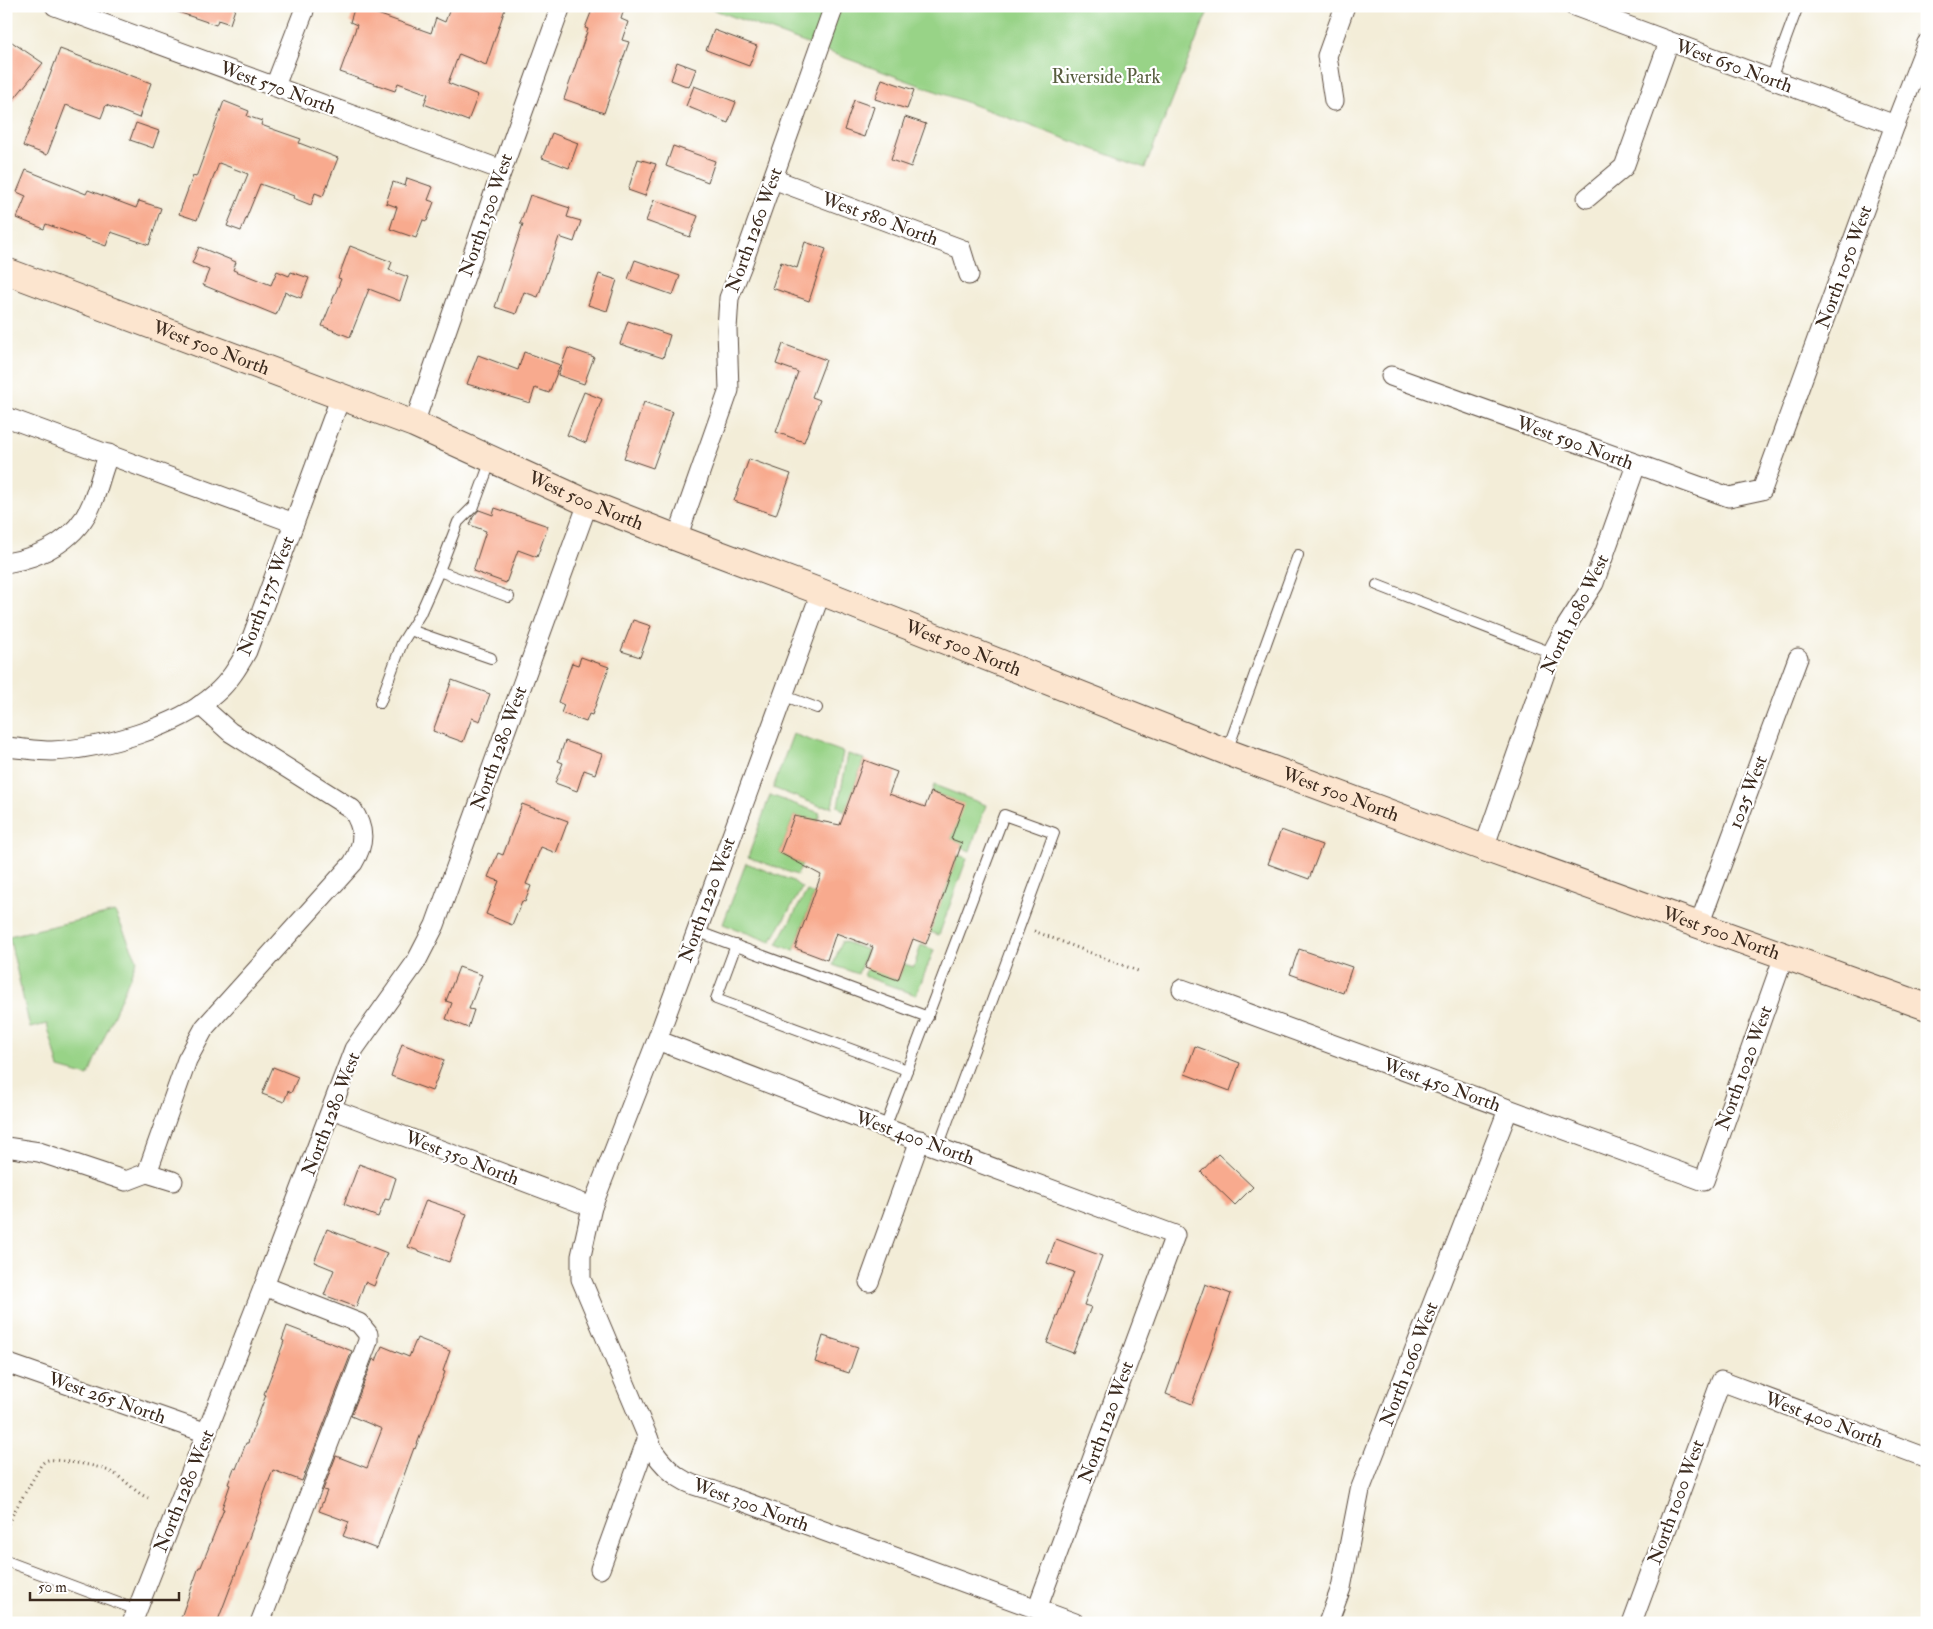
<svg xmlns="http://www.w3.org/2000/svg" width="1933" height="1629" font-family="'IM FELL Double Pica',serif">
<rect width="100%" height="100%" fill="#fff"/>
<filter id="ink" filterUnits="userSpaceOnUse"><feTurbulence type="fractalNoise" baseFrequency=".02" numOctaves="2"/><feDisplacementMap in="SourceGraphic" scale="10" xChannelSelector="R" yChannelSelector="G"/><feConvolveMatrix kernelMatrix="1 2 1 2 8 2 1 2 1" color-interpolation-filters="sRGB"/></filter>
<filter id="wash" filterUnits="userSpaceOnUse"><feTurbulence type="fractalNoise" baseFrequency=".0096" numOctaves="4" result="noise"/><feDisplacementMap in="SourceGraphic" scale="20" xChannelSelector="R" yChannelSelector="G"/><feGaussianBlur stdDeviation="1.12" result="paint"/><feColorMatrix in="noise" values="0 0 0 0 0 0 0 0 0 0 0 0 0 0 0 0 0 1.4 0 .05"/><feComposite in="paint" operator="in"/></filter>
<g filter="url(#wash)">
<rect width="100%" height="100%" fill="#f3edd8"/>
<!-- green -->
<g fill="#98d387" stroke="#6a7e52">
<polygon points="704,6 1210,6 1145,168"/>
<polygon points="793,734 843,752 832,807 820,806 773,788"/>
<polygon points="848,754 864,759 845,812 838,806"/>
<polygon points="934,785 986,805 970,851 961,847 962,843 951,839 963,804 932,792"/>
<polygon points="770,795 820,813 818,821 794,816 780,853 802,865 797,875 748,857"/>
<polygon points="958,855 967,858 939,935 930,932"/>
<polygon points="746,863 793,881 802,888 771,942 723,924"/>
<polygon points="807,891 814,894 794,951 777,944"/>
<polygon points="115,912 137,960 88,1076 59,1068 47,1024 30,1028 9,936"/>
<polygon points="842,941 867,950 858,974 833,965"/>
<polygon points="921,945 934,950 916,995 864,976 867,968 898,980 904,964 914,967"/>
</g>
<g id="blocks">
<!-- building -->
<g fill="#f8aa8e">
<polygon points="169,6 236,6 230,24 218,20 216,25 169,9"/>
<polygon points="355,6 431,33 436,18 445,22 451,6 506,6 486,65 459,54 448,83 478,95 468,121 424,104 428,94 398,83 395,91 340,72 357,25 350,22"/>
<polygon points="597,6 625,6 621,19 628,22 622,40 629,42 604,113 564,99 588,29 585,28 592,10 596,11"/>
<polygon points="714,30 757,46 749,66 706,50"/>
<polygon points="6,38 43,63 6,109"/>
<polygon points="60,49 151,83 139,118 106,105 101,118 66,105 47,155 23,146"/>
<polygon points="677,62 696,69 689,87 671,80"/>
<polygon points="882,79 914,90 907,109 875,99"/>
<polygon points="694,86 736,102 728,123 686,106"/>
<polygon points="854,100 874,107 864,137 844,130"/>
<polygon points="224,101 249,111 247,116 262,121 261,125 301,139 299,143 338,158 323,196 315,193 311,205 293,198 294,196 260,184 241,231 227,226 248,174 219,163 197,220 179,214 193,176 196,177"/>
<polygon points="905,117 926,124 911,167 891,160"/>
<polygon points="136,123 159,131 153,148 130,140"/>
<polygon points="552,133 578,143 569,168 542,158"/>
<polygon points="673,146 715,161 708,182 666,166"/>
<polygon points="638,159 656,164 645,196 628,190"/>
<polygon points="26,170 86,194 88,190 136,208 139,201 161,208 149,245 111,232 106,246 46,224 44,229 17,218 26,196 17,192"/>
<polygon points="407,178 433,187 428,200 434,202 427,221 423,220 416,238 390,229 397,207 386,203 393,182 405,186"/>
<polygon points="530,195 570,208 567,217 581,221 574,242 559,237 538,297 524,292 516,314 495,307 523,224 520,224"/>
<polygon points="654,200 698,216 690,237 646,221"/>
<polygon points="805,242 826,249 809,301 772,288 781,262 797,268"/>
<polygon points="350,246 392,262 389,270 408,277 400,301 369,289 350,337 322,326 341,279 338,278"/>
<polygon points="199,247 236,262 233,270 271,285 277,271 289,276 291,272 309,278 301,298 285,292 276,315 203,285 209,270 192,263"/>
<polygon points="635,260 680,276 673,295 628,279"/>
<polygon points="599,274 617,280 607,311 588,305"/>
<polygon points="628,321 670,335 663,358 620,344"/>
<polygon points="783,344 826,360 812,397 820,400 804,442 776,432 798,372 776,364"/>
<polygon points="568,348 594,357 584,384 558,375"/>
<polygon points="524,352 560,365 549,393 535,388 530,403 467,384 478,355 518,370"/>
<polygon points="584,392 602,399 586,443 567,435"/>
<polygon points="644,402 673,412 653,468 624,458"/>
<polygon points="749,459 791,474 776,515 734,501"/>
<polygon points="495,508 548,526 537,557 518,550 506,583 473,571 486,531 470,525 473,517 479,510 493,515"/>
<polygon points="633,620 651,626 640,657 621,651"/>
<polygon points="581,657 609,667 592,715 589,714 586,722 561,713 564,705 558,702 572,663 578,665"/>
<polygon points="452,680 490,694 480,721 472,718 463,742 433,731"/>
<polygon points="565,741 602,754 595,774 584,770 577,791 555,783 563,763 558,761"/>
<polygon points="864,760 897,772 889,794 925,807 931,792 964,804 951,839 962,843 926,944 913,939 898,980 865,968 873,947 836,933 827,960 795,948 821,875 780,853 794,816 840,825"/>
<polygon points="522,804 568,821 556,853 541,847 526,884 531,886 525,902 522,901 512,925 486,914 499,881 488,877 498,853 503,855"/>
<polygon points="1281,830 1322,845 1309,879 1268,864"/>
<polygon points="1299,949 1352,967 1343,993 1290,974"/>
<polygon points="459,967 482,975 469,1009 474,1010 468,1028 446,1019 452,1003 446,1001"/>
<polygon points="402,1044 444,1060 432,1091 391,1076"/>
<polygon points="1195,1046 1240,1063 1230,1091 1185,1074"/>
<polygon points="273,1067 298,1077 291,1093 288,1091 284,1102 262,1094"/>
<polygon points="1218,1154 1253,1187 1235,1205 1201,1172"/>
<polygon points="359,1164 396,1178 389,1200 385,1199 378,1217 344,1204"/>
<polygon points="426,1200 467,1214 449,1262 408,1247"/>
<polygon points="327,1229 387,1253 374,1286 365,1282 356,1307 324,1295 334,1270 314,1262"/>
<polygon points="1056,1239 1102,1256 1084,1305 1091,1307 1073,1353 1047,1343 1074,1272 1047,1263"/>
<polygon points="1205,1284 1231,1294 1192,1404 1166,1394"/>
<polygon points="287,1326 352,1351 302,1481 273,1470 261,1502 262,1503 217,1623 179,1623 199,1567 201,1567 224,1509 222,1508 228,1491 230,1485 228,1484 234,1468 236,1469 246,1443 248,1443 249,1439 266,1395 264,1394 282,1347 284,1341 282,1340"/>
<polygon points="823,1336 858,1347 849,1373 815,1362"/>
<polygon points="417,1338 450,1351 443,1371 445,1372 415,1449 414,1448 377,1549 343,1536 349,1522 319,1511 327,1491 323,1490 336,1456 367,1468 382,1429 351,1416 373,1359 376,1361 382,1346 409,1357"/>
</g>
</g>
</g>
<g filter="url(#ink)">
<use href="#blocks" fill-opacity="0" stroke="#57473a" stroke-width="1"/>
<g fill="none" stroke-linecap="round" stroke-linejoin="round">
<!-- lane casing -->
<g stroke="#57473a" stroke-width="12">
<g id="lane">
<polyline points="1771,79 1798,6"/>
<polyline points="439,571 509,597"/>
<polyline points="1377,585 1552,653"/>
<polyline points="410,630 491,658"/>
<polyline points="782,695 817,708"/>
<polyline points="380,703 402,643 420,614 439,571 458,522 474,506 491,460"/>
<polyline points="1227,751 1298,555"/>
<polyline points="696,931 928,1017"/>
<polyline points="736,945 716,999 907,1070"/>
<polyline points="885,1128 1004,815 1054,833 938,1147"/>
<polyline points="6,1561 137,1610"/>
</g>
</g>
<!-- street casing -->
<g stroke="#57473a" stroke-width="21">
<g id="street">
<polyline points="55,6 502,170"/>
<polyline points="1574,6 1895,125"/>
<polyline points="275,86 304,11"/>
<polyline points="1334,101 1327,56 1345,6"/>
<polyline points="773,179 961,249 969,275"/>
<polyline points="1587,198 1624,167 1669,42"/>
<polyline points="1391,376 1729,497 1762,490 1895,125 1927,43"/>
<polyline points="6,417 294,523"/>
<polyline points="414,424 502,170 561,6"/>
<polyline points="677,538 729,390 727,329 729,298 742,265 832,12"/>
<path d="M6,563c37,-6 72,-24 87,-62 6,-15 9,-31 16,-47"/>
<path d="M821,592l-164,448 -65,167 -11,49v23l73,173c16,22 31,33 58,38l363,133"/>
<path d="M6,747c15,1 31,4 46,4 49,-2 126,-24 163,-57 14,-12 23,-27 32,-43l94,-255"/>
<polyline points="1484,848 1552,653 1564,630 1594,583 1636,465"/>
<polyline points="1699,925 1798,658"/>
<polyline points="1182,989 1704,1181 1784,956"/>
<polyline points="657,1040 885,1128 1175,1235 1037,1609"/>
<polyline points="332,1109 592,1207"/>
<path d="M6,1147l33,5 87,29 21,-8 40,-113 18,-33 148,-164c12,-20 12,-34 -1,-54l-122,-77 -30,-27"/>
<polyline points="147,1173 173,1181"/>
<polyline points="869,1282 920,1140"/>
<polyline points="6,1363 207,1433"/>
<polyline points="600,1569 648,1437"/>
<polyline points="132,1623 264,1286 354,1049 416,962 435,925 588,503"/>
<polyline points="260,1623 368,1341 368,1334 359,1323 264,1286"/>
<polyline points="1328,1623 1341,1588 1360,1490 1508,1110"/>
<polyline points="1632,1623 1721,1381 1927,1458"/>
</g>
</g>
<!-- secondary casing -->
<g stroke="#57473a" stroke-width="28">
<g id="secondary">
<path id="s1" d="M6,271l408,153 174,79 89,35 144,54 406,160 257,96 443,159"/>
</g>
</g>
<!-- path -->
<g stroke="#57473a" stroke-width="3" stroke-dasharray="1 4" stroke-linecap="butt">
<polyline points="1034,931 1138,971"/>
<path d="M6,1528c10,-22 24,-42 35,-63 7,-8 12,-5 21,-4 20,3 41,4 59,17 9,7 16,15 27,20"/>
</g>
<!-- lane -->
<use href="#lane" stroke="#fff" stroke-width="10"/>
<!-- street -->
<use href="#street" stroke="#fff" stroke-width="19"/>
<!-- secondary -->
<use href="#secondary" stroke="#fce5cf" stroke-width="26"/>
</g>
</g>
<g text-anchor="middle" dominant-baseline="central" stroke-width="4.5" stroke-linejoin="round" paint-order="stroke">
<!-- street labels -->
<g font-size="19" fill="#3b2a1e" stroke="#fff">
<text transform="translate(1734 66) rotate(20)">West 650 North</text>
<text transform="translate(278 88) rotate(20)">West 570 North</text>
<text transform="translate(486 215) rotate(-71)">North 1300 West</text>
<text transform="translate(880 219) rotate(20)">West 580 North</text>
<text transform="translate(754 230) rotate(-70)">North 1260 West</text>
<text transform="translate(1844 267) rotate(-70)">North 1050 West</text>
<text stroke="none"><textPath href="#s1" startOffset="219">West 500 North</textPath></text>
<text transform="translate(1575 443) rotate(20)">West 590 North</text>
<text stroke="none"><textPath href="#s1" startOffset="624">West 500 North</textPath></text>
<text transform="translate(266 596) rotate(-69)">North 1375 West</text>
<text transform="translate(1575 614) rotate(-64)">North 1080 West</text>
<text stroke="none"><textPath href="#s1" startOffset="1029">West 500 North</textPath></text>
<text transform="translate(499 748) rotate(-70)">North 1280 West</text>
<text transform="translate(1748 792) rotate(-69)">1025 West</text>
<text stroke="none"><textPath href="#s1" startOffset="1434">West 500 North</textPath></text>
<text transform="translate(707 900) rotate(-70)">North 1220 West</text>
<text stroke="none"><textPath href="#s1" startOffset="1839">West 500 North</textPath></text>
<text transform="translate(1744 1068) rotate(-70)">North 1020 West</text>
<text transform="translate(1442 1085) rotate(20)">West 450 North</text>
<text transform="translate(331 1114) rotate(-69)">North 1280 West</text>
<text transform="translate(915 1138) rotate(20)">West 400 North</text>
<text transform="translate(462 1158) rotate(21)">West 350 North</text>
<text transform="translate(1409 1364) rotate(-69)">North 1060 West</text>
<text transform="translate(107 1398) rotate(19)">West 265 North</text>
<text transform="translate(1824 1420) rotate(21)">West 400 North</text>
<text transform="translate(1106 1422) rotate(-70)">North 1120 West</text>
<text transform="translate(184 1491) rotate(-68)">North 1280 West</text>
<text transform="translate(1676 1502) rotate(-70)">North 1000 West</text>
<text transform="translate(751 1505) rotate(20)">West 300 North</text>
</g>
<!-- park labels -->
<g font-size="19" fill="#575d3e" stroke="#fff">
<text x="1106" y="77">Riverside Park</text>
</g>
</g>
<!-- margin -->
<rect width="1933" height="1629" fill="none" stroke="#fff" stroke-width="25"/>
<!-- scale -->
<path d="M30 1592v8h149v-8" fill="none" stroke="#3b2a1e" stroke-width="2.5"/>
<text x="38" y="1592" font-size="15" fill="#3b2a1e" stroke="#ffffff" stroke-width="4" paint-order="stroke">50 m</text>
</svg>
